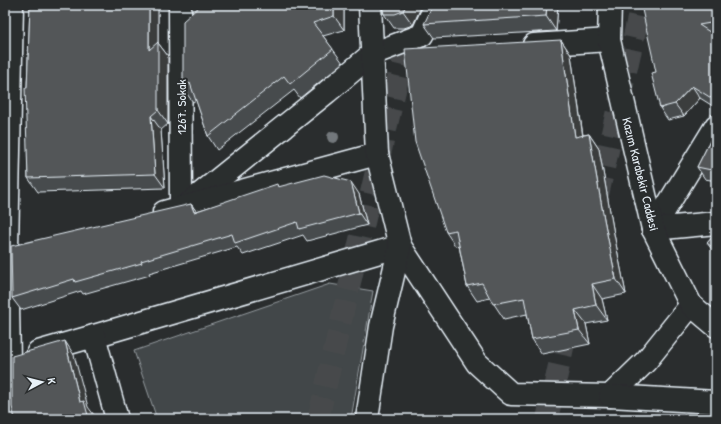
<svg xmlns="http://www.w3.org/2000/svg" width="721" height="424" font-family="'Patrick Hand',sans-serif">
<rect width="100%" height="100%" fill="#2a2d2e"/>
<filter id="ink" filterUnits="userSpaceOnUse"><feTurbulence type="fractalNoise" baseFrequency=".025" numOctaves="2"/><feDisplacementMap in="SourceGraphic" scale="8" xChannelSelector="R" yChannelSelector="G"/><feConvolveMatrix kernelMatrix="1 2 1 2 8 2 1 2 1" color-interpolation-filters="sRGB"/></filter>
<g filter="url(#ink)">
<!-- built -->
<polygon fill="#363a3b" points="554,413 716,417 716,419 548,419"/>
<!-- grass -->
<polygon fill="#424648" stroke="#959ca0" points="330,284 373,291 351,419 157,419 134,351"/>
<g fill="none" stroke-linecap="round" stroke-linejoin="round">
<!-- highway-tunnel -->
<g stroke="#464a4c" stroke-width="22" stroke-dasharray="22 11" stroke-linecap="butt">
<polyline points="597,199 641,5"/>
<polyline points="318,419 415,5"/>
<polyline points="547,419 569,321"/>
</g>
<!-- minor casing -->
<g stroke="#e8f1f8" stroke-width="25">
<g id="minor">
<polyline points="180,5 181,208"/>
<polyline points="534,45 609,40"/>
<polyline points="189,203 327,92 372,54 422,35 436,5"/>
<polyline points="164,212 377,154"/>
<polyline points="653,229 716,126"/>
<polyline points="653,229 716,223"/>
<polyline points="94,336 400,246 477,363 511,394 610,396 646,361 691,305"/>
<polyline points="38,352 94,336 117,419"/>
<polyline points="610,396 716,402"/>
<polyline points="10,419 7,248 12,5"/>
<polyline points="367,419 381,326 400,246 377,154 370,5"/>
</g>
</g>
<!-- major casing -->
<g stroke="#e8f1f8" stroke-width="25">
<polyline id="major" points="610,5 609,40 653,229 691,305 716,326"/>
</g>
<!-- minor -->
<use href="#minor" stroke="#2a2d2e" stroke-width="22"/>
<!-- major -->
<use href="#major" stroke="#2a2d2e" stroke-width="22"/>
</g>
<!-- trees -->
<circle fill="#73787b" cx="333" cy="137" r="6"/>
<!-- wall -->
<g fill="#474b4d" stroke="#e8f1f8">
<polygon points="30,5 158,5 158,43 168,56 168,124 161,130 165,188 38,192 28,178 27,88"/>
<polygon points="201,5 344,5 344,30 323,36 343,63 300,98 294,90 217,150 208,136 196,100 193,102 183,89"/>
<polygon points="382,5 422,5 413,25 404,28 394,28 384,14"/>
<polygon points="558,5 556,31 434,38 424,24"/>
<polygon points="716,5 716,36 715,36 716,36 716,108 700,98 684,116 668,120 660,108 656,72"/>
<polygon points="561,40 571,55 583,135 589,134 599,149 614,234 626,294 602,299 607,320 586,324 590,344 542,354 532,339 527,314 504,319 490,298 477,301 467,286 459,246 456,247 446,232"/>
<polygon points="716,129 716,181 705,179 697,167"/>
<polygon points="278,187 359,194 367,225 307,241 303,235 243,255 237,247 149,273 150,275 83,294 81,291 21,310 12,298 191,204 196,211"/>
<polygon points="716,233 716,255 707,243"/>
</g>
<!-- shaded-wall -->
<g fill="#3a3d3e" stroke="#e8f1f8">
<polygon points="149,5 158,5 158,43 168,56 168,124 158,110 149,50"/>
<polygon points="334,5 344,5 344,30 334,16"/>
<polygon points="406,5 422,5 413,25 403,11"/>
<polygon points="547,5 558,5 556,31 546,16"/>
<polygon points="561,40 571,55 585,151 575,137"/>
<polygon points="692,86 700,98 684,116 675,104"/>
<polygon points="151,116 161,130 165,188 155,174"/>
<polygon points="589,134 599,149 614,234 626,294 616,279 604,219"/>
<polygon points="351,182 359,194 367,225 359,213"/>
<polygon points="191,204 200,216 194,212"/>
<polygon points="592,284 602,299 607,320 596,305"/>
<polygon points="575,310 586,324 590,344 579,330"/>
<polygon points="65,341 74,355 88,407 94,415 95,419 89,419 80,402"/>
</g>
<!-- building -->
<g fill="#535759" stroke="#e8f1f8">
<polygon points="30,5 149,5 149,50 158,42 158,110 151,116 155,174 28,178 25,88 27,88"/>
<polygon points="201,5 334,5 334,16 313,23 333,49 290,84 284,76 208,136 190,83 183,89 183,21"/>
<polygon points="382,5 406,5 403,11 395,14 384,14"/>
<polygon points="433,5 547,5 546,16 424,24"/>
<polygon points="641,5 716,5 716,22 699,25 716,36 716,101 692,86 675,104 660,108 651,73 656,72"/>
<polygon points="561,40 575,137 589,134 604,219 616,279 592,284 596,305 575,310 579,330 532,339 524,298 493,304 482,283 467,286 456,230 446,232 415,142 405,49"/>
<polygon points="716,129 716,171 697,167"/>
<polygon points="324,175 351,182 359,213 299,229 297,222 235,243 232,234 141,261 142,263 75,282 74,279 12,298 11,246 191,204 194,212 277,184 278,187"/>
<polygon points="716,233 716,250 707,243"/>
<polygon points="65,341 80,402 84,401 89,419 15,419 12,407 12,356"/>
</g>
</g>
<g text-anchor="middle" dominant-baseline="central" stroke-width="4" stroke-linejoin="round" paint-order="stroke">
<!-- street labels -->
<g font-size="13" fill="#e8f1f8" stroke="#2a2d2e">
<text transform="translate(181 107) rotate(-90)">1267. Sokak</text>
<text transform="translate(641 174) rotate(76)">Kazım Karabekir Caddesi</text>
</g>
</g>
<!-- margin -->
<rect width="721" height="424" fill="none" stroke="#2a2d2e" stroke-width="20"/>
<rect x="10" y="10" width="701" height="404" fill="none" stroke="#e8f1f8" stroke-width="1.5" filter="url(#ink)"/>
<!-- north arrow -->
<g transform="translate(42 382) rotate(83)" stroke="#2a2d2e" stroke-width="3" paint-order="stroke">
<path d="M0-3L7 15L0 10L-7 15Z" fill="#e8f1f8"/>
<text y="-6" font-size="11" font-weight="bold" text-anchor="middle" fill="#e8f1f8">K</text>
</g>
</svg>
